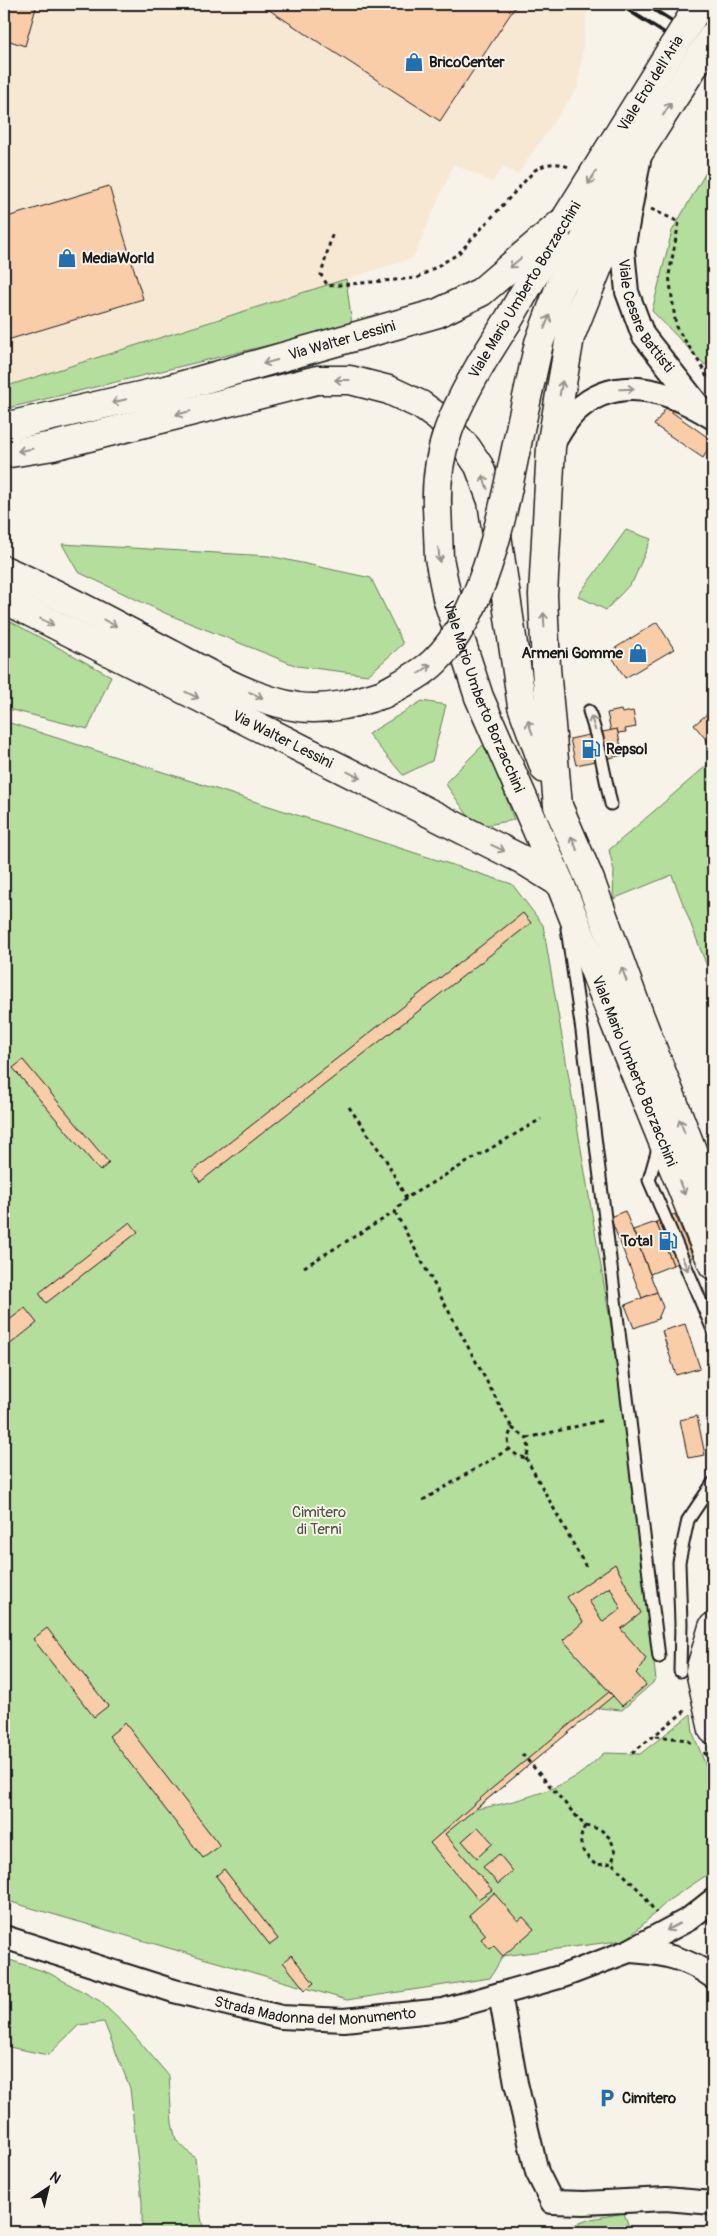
<svg xmlns="http://www.w3.org/2000/svg" width="717" height="2236" font-family="Pangolin,sans-serif">
<rect width="100%" height="100%" fill="#f7f3e8"/>
<filter id="ink" filterUnits="userSpaceOnUse"><feTurbulence type="fractalNoise" baseFrequency=".02" numOctaves="2"/><feDisplacementMap in="SourceGraphic" scale="10" xChannelSelector="R" yChannelSelector="G"/><feConvolveMatrix kernelMatrix="1 2 1 2 8 2 1 2 1" color-interpolation-filters="sRGB"/></filter>
<g filter="url(#ink)">
<!-- built -->
<polygon fill="#f7e8d4" points="4,4 588,4 578,87 517,175 504,166 492,182 454,164 413,258 4,387"/>
<!-- green -->
<g fill="#b3de9b" stroke="#687d5c">
<polygon points="713,160 713,359 705,365 652,311 672,231"/>
<polygon points="346,279 352,325 4,409 4,387"/>
<polygon points="626,530 651,539 633,581 606,610 578,596"/>
<polygon points="62,544 269,556 371,578 403,644 368,675 297,666 167,614 78,572"/>
<polygon points="4,618 111,676 88,729 4,708"/>
<polygon points="422,701 446,705 432,761 403,775 368,734"/>
<path d="M4,721l508,163 31,41 75,442 38,313 -34,30 -25,-2 -121,101c30,-5 74,-16 101,-33 9,-6 18,-15 27,-23l36,1 51,-40 2,19 20,51v87l-44,29 -43,40 -123,16 -13,22 -143,22 -343,-100z"/>
<polygon points="486,742 514,820 476,827 445,783"/>
<polygon points="713,760 713,982 672,875 613,899 614,871 609,850"/>
<polygon points="4,1958 49,1973 100,2001 126,2026 169,2076 172,2123 176,2140 195,2158 201,2217 204,2232 142,2232 142,2202 130,2088 104,2022 79,2025 48,2055 4,2046"/>
<polygon points="624,2213 631,2232 563,2232 562,2229 591,2219"/>
</g>
<!-- building -->
<g fill="#f8cda7" stroke="#1c1c1c" fill-rule="evenodd">
<polygon points="4,4 37,4 25,46 4,39"/>
<polygon points="260,4 517,4 440,121"/>
<polygon points="109,186 143,299 4,341 4,218"/>
<polygon points="666,408 713,441 703,458 654,425"/>
<polygon points="657,622 674,649 625,678 609,652"/>
<polygon points="713,709 713,739 709,743 694,725"/>
<polygon points="621,710 622,713 633,711 636,727 625,729 626,732 618,733 617,729 611,731 607,713"/>
<polygon points="617,729 623,755 576,765 570,739"/>
<polygon points="523,913 531,923 200,1182 193,1171"/>
<polygon points="23,1060 109,1163 100,1171 13,1068"/>
<polygon points="625,1211 657,1292 642,1298 610,1217"/>
<polygon points="675,1214 693,1257 673,1265 656,1222"/>
<polygon points="130,1222 138,1232 46,1303 39,1293"/>
<polygon points="656,1222 673,1265 650,1274 633,1230"/>
<polygon points="657,1292 663,1307 658,1319 634,1328 625,1305"/>
<polygon points="25,1308 37,1323 4,1349 4,1324"/>
<polygon points="685,1324 700,1368 676,1375 662,1331"/>
<polygon points="697,1416 705,1455 688,1458 680,1420"/>
<path d="M615,1564l26,49 -20,16 25,29 -5,10 -5,5 10,12 -24,21 -59,-66 20,-18 -16,-25zM610,1587l11,22 -18,13 -14,-21z"/>
<polygon points="47,1628 108,1706 94,1717 33,1639"/>
<polygon points="609,1692 613,1696 445,1834 492,1890 478,1899 430,1843 490,1790"/>
<polygon points="125,1723 220,1846 203,1858 109,1736"/>
<polygon points="478,1827 493,1843 477,1858 462,1841"/>
<polygon points="499,1854 513,1871 498,1884 483,1867"/>
<polygon points="224,1869 278,1939 270,1945 216,1876"/>
<polygon points="494,1893 518,1921 523,1917 534,1929 503,1956 494,1946 490,1949 481,1939 486,1935 469,1915"/>
<polygon points="291,1955 314,1983 305,1990 283,1962"/>
</g>
<g fill="none" stroke-linecap="round" stroke-linejoin="round">
<!-- service casing -->
<g stroke="#1c1c1c" stroke-width="15">
<g id="service">
<polyline points="589,711 597,738 611,804"/>
<polyline points="567,929 582,1031 659,1657"/>
<polyline points="659,1145 649,1180 713,1330"/>
<polyline points="680,1671 681,1624 679,1562 688,1520 713,1483"/>
</g>
</g>
<!-- minor casing -->
<g stroke="#1c1c1c" stroke-width="26">
<g id="minor">
<path id="s1" d="M623,250l4,42 16,43 56,71"/>
<path d="M554,442c6,-10 13,-23 22,-31 42,-39 95,-20 137,7"/>
<path id="s2" d="M4,1937l170,54 107,26 63,3 99,-10 120,-34 66,-25 60,-32 24,-19"/>
<path d="M630,1951c32,2 57,7 83,26"/>
<polyline points="500,1994 516,2083 537,2172 552,2202 584,2203 666,2199 713,2203"/>
</g>
</g>
<!-- secondary casing -->
<g stroke="#1c1c1c" stroke-width="31">
<g id="secondary">
<polyline points="608,242 570,337 551,447 543,595 546,668 558,806 590,880 639,1014 713,1204"/>
<polyline points="482,362 509,319 556,237"/>
<polyline points="522,420 539,343 561,284 589,231"/>
<path id="s3" d="M4,427l162,-37 272,-77 43,-21 84,-72"/>
<polyline points="4,454 53,446 317,380 350,380 389,390 421,405 439,418 467,448 479,466 492,501 522,706 545,769"/>
<path id="s4" d="M437,506l2,52 8,40 32,99 81,186 62,158 91,224"/>
<path d="M4,570c58,25 113,56 169,85 39,21 81,45 125,52 30,4 58,-4 85,-13"/>
<path id="s5" d="M4,599l519,261 37,23"/>
<polyline points="713,1627 700,1671 713,1730"/>
</g>
</g>
<!-- path -->
<g stroke="#1c1c1c" stroke-width="3" stroke-dasharray="4 4" stroke-linecap="butt">
<polyline points="651,209 679,222 669,275 676,327 703,368 707,378"/>
<path d="M332,235l-11,40 7,11 89,-8 41,-24 77,-84c12,-7 22,-9 35,-2"/>
<polyline points="349,1107 386,1160 406,1198"/>
<polyline points="395,1212 512,1428"/>
<polyline points="304,1267 395,1212 406,1198 541,1119"/>
<polygon points="512,1428 527,1438 529,1449 526,1458 518,1456 509,1449 508,1438"/>
<polyline points="527,1438 604,1420"/>
<polyline points="526,1458 586,1567"/>
<polyline points="423,1500 509,1449"/>
<polyline points="656,1736 687,1740 693,1744"/>
<polyline points="704,1752 713,1765"/>
<polyline points="632,1753 685,1711"/>
<polyline points="522,1754 585,1826 600,1829 611,1839 615,1852 612,1863 641,1892 656,1913"/>
<path d="M585,1826c-9,18 -3,27 11,39l16,-2"/>
</g>
<!-- service -->
<use href="#service" stroke="#f7f3e8" stroke-width="11"/>
<!-- minor -->
<use href="#minor" stroke="#f7f3e8" stroke-width="22"/>
<!-- secondary -->
<use href="#secondary" stroke="#f7f3e8" stroke-width="28"/>
<!-- rail -->
<g stroke="#1c1c1c" stroke-width="4">
<polyline points="619,4 713,64"/>
<polyline points="645,4 713,47"/>
</g>
<!-- minor-bridge casing -->
<g stroke="#1c1c1c" stroke-width="26" stroke-linecap="butt">
<polyline id="minor-bridge" points="623,250 640,155"/>
</g>
<!-- secondary-bridge casing -->
<g stroke="#1c1c1c" stroke-width="31" stroke-linecap="butt">
<g id="secondary-bridge">
<path id="s6" d="M565,220l135,-216"/>
<polyline points="589,231 713,36"/>
<polyline points="608,242 624,197"/>
<path d="M437,506c-2,-57 17,-96 45,-144"/>
<path d="M383,694c18,-10 38,-19 52,-33 55,-54 71,-168 87,-241"/>
</g>
</g>
<!-- minor-bridge -->
<use href="#minor-bridge" stroke="#f7f3e8" stroke-width="22"/>
<!-- secondary-bridge -->
<use href="#secondary-bridge" stroke="#f7f3e8" stroke-width="28"/>
</g>
<!-- one-way arrows -->
<defs><path id="oneway-shaft" d="M-6 0H5M1.5-3L5.5 0L1.5 3" fill="none" stroke-width="1.6" stroke-linecap="round" stroke-linejoin="round" transform="scale(1.25)"/></defs>
<g stroke="#94928c">
<use href="#oneway-shaft" transform="translate(667 109) rotate(-58)"/>
<use href="#oneway-shaft" transform="translate(592 178) rotate(122)"/>
<use href="#oneway-shaft" transform="translate(515 263) rotate(140)"/>
<use href="#oneway-shaft" transform="translate(547 322) rotate(-69)"/>
<use href="#oneway-shaft" transform="translate(270 362) rotate(165)"/>
<use href="#oneway-shaft" transform="translate(342 380) rotate(180)"/>
<use href="#oneway-shaft" transform="translate(561 388) rotate(-80)"/>
<use href="#oneway-shaft" transform="translate(627 389) rotate(-2)"/>
<use href="#oneway-shaft" transform="translate(119 401) rotate(167)"/>
<use href="#oneway-shaft" transform="translate(183 413) rotate(166)"/>
<use href="#oneway-shaft" transform="translate(25 450) rotate(171)"/>
<use href="#oneway-shaft" transform="translate(485 482) rotate(-110)"/>
<use href="#oneway-shaft" transform="translate(439 555) rotate(86)"/>
<use href="#oneway-shaft" transform="translate(544 620) rotate(-93)"/>
<use href="#oneway-shaft" transform="translate(47 622) rotate(27)"/>
<use href="#oneway-shaft" transform="translate(110 623) rotate(27)"/>
<use href="#oneway-shaft" transform="translate(425 669) rotate(-37)"/>
<use href="#oneway-shaft" transform="translate(192 695) rotate(26)"/>
<use href="#oneway-shaft" transform="translate(256 695) rotate(24)"/>
<use href="#oneway-shaft" transform="translate(593 723) rotate(-107)"/>
<use href="#oneway-shaft" transform="translate(530 727) rotate(-110)"/>
<use href="#oneway-shaft" transform="translate(354 775) rotate(27)"/>
<use href="#oneway-shaft" transform="translate(574 843) rotate(-114)"/>
<use href="#oneway-shaft" transform="translate(498 848) rotate(25)"/>
<use href="#oneway-shaft" transform="translate(624 974) rotate(-110)"/>
<use href="#oneway-shaft" transform="translate(682 1126) rotate(-111)"/>
<use href="#oneway-shaft" transform="translate(682 1188) rotate(68)"/>
<use href="#oneway-shaft" transform="translate(685 1264) rotate(67)"/>
<use href="#oneway-shaft" transform="translate(673 1927) rotate(152)"/>
</g>
</g>
<!-- icons -->
<defs>
<g id="shop-bare" transform="scale(1.5)"><path d="M-5-2.5h2.3a2.7 3.5 0 0 1 5.4 0H5L5.5 6h-11ZM-1.5-2.5h3a1.5 2.3 0 0 0-3 0Z" fill="#1f6fb2" stroke="#f7f3e8" stroke-width="2.5" paint-order="stroke"/></g>
<g id="fuel-bare" transform="scale(1.5)"><path d="M-5.5-6h7V0h2V4h1.3V-2.5L3-4.5l.8-.8L6-3V5H2.5V1h-1V6h-7ZM-4.2-4.7v3.2H.2V-4.7Z" fill="#1f6fb2" stroke="#f7f3e8" stroke-width="2.5" paint-order="stroke"/></g>
<g id="parking-bare" transform="scale(1.5)"><path d="M-3.5-5.5H1a3.5 3.5 0 0 1 0 7H-1V5.5H-3.5ZM-1-3.4V-.6H.8a1.4 1.4 0 0 0 0-2.8Z" fill="#1f6fb2" stroke="#f7f3e8" stroke-width="2.5" paint-order="stroke"/></g>
</defs>
<g fill-rule="evenodd">
<use href="#shop-bare" x="414" y="62"/>
<use href="#shop-bare" x="67" y="258"/>
<use href="#shop-bare" x="638" y="653"/>
<use href="#fuel-bare" x="591" y="749"/>
<use href="#fuel-bare" x="668" y="1241"/>
<use href="#parking-bare" x="607" y="2098"/>
</g>
<g text-anchor="middle" dominant-baseline="central" stroke-width="4" stroke-linejoin="round" paint-order="stroke">
<!-- poi labels -->
<g font-size="15" font-weight="bold" fill="#1c1c1c" stroke="#f7f3e8" text-anchor="start">
<text x="429" y="62">BricoCenter</text>
<text x="82" y="258">MediaWorld</text>
<text x="623" y="653" text-anchor="end">Armeni Gomme</text>
<text x="606" y="749">Repsol</text>
<text x="653" y="1241" text-anchor="end">Total</text>
<text x="622" y="2098">Cimitero</text>
</g>
<!-- street labels -->
<g font-size="15" fill="#1c1c1c" stroke="#f7f3e8">
<text stroke="none"><textPath href="#s6" startOffset="161">Viale Eroi dell'Aria</textPath></text>
<text transform="translate(525 290) rotate(-59)">Viale Mario Umberto Borzacchini</text>
<text stroke="none"><textPath href="#s1" startOffset="71">Viale Cesare Battisti</textPath></text>
<text stroke="none"><textPath href="#s3" startOffset="349">Via Walter Lessini</textPath></text>
<text stroke="none"><textPath href="#s4" startOffset="198">Viale Mario Umberto Borzacchini</textPath></text>
<text stroke="none"><textPath href="#s5" startOffset="312">Via Walter Lessini</textPath></text>
<text stroke="none"><textPath href="#s4" startOffset="602">Viale Mario Umberto Borzacchini</textPath></text>
<text stroke="none"><textPath href="#s2" startOffset="322">Strada Madonna del Monumento</textPath></text>
</g>
<!-- park labels -->
<g font-size="15" fill="#495642" stroke="#f7f3e8">
<text x="319" y="1512">Cimitero<tspan x="319" dy="17">di Terni</tspan></text>
</g>
</g>
<!-- margin -->
<rect width="717" height="2236" fill="none" stroke="#f7f3e8" stroke-width="20"/>
<rect x="10" y="10" width="697" height="2216" fill="none" stroke="#1c1c1c" stroke-width="2" filter="url(#ink)"/>
<!-- north arrow -->
<g transform="translate(48 2188) rotate(35)" stroke="#f7f3e8" stroke-width="4" paint-order="stroke">
<path d="M0-4L9 19L0 12L-9 19Z" fill="#1c1c1c"/>
<text y="-8" font-size="14" font-weight="bold" text-anchor="middle" fill="#1c1c1c">N</text>
</g>
</svg>
